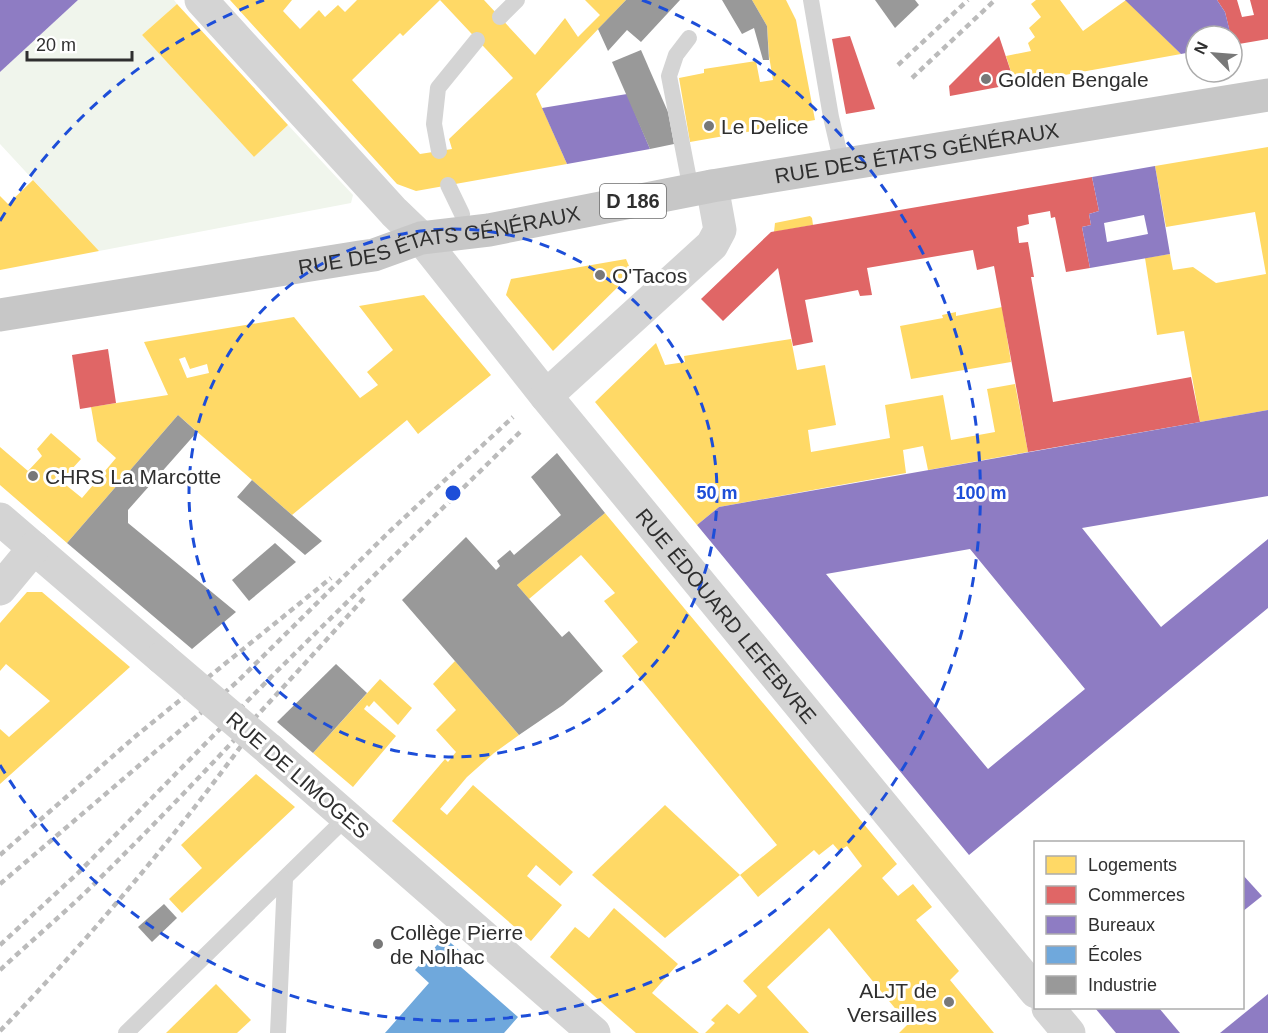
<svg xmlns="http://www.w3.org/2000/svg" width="1268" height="1033" font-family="Arial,sans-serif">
<rect width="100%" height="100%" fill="#fff"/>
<!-- green -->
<polygon fill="#f0f5ec" points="78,0 174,0 177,4 142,35 254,157 288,125 353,195 351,203 99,251 0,144 0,72"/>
<!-- homes -->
<g fill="#ffd966" fill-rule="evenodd">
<polygon points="230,0 292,0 283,11 300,29 319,10 325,17 338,5 345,12 357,0 440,0 403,36 400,33 352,80 420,154 452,149 449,139 513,78 440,0 484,0 535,55 565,18 578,37 600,15 585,0 626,0 536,94 567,164 416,191 397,184"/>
<polygon points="752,0 786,0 796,20 815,120 690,142 679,78 704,73 704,69 756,61 760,82 773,80 769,56 767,26"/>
<polygon points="1036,0 1060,0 1083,31 1126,0 1181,54 1015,84 1006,56 1031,51 1028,43 1035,37 1029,28 1041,17 1031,4"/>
<polygon points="177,4 288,125 254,157 142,35"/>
<polygon points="1268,147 1268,410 1200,422 1184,331 1157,335 1145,258 1170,254 1173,270 1193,267 1216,283 1266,274 1255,212 1166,227 1155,166"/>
<polygon points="33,180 99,251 0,270 0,196 8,204"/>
<polygon points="810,216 812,218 813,225 774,232 775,223"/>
<polygon points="626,259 632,273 553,351 506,295 511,279"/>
<path d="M424,295l67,80 -73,59 -11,-14 -115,95 -114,-100 -111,128 -67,-58v-38l28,24 14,-15 -5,-7 14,-16 30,26 -20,22 21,17 34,-40 -19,-17 -6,-34 77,-12 -24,-53 150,-25 66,81 18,-13 -11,-13 26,-22 -34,-44zM185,357l5,12 17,-5 2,9 -22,5 -8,-19z"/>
<polygon points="1002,307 1011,362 911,379 900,326 943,318 942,315 956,312 956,316"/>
<polygon points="791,339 797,370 825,365 836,425 808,430 811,452 890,438 885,405 943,395 951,440 995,432 987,389 1015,384 1028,452 928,470 923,446 903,450 906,473 719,507 697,525 595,402 656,343 665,365 685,362 684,356"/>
<polygon points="605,513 897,864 882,878 898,896 913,884 932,907 916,920 959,971 950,980 994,1033 899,1033 908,1024 829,928 767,987 809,1033 705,1033 715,1023 711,1020 727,1004 739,1014 757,996 743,981 862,866 847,846 839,851 833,844 819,855 814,850 758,897 740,875 777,845 622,656 638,642 604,601 615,593 581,555 529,599 517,585"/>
<polygon points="27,592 42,592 130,667 0,784 0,729 9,737 50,701 6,664 0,671 0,623"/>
<polygon points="455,661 519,735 494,753 467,777 440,809 447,815 473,785 573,872 560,886 536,865 527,876 562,905 531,941 392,821 445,759 448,762 456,752 436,730 456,710 433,684"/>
<polygon points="380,679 412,708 398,725 374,701 369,707 367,705 364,709 396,736 353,787 313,753"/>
<polygon points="256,774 295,807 182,913 169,899 202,868 181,845"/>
<polygon points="665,805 740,875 665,938 592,875"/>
<polygon points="614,908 678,964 652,993 699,1033 636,1033 550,957 575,927 589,938"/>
<polygon points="216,984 251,1020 237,1033 166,1033"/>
</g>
<!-- shops -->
<g fill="#e06666">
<polygon points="1217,0 1237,0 1242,17 1254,15 1250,0 1268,0 1268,39 1233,45 1225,12"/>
<polygon points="850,36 875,109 846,114 832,39"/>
<polygon points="999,36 1015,84 950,96 949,86"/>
<polygon points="1092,177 1099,211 1089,214 1091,225 1082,227 1090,268 1066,272 1055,217 1051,218 1050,211 1028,215 1029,224 1017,227 1019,243 1028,242 1034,277 1031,277 1053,402 1191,377 1200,422 1028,452 994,266 977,270 973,250 867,268 872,295 860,296 858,290 805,300 813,342 793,346 778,268 723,321 701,299 771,232"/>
<polygon points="108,349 116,403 80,409 72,355"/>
</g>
<!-- offices -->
<g fill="#8e7cc3" fill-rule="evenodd">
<polygon points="0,0 78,0 0,72"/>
<polygon points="1125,0 1217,0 1225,12 1231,36 1196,36 1196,51 1181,54"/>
<polygon points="627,94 650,149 567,164 542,108"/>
<path d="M1155,166l15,88 -80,14 -8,-41 9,-2 -2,-11 10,-3 -7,-34zM1144,215l4,19 -41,8 -3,-19z"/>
<path d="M1268,410v86l-186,32 79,99 107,-88v69l-299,247 -272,-330 22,-18zM970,549l115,140 -97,80 -162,-195z"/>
<polygon points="1242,874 1262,896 1242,912"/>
<polygon points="1268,994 1268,1033 1220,1033"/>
<polygon points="1095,1008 1159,1008 1180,1033 1116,1033"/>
</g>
<!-- schools -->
<polygon fill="#6fa8dc" points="444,937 460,951 453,960 518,1017 504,1033 385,1033 429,983 415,970"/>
<!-- industry -->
<g fill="#999">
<polygon points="626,0 680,0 641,42 627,30 608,51 598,29"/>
<polygon points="722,0 752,0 767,26 769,60 763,60 754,28 742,34"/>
<polygon points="875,0 915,0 919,5 895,28"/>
<polygon points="641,50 668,112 674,144 650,149 612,62"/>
<polygon points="178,415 197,432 128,510 128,523 236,612 192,649 67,543"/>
<polygon points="557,453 605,513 517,585 562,637 569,631 603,671 563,705 519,735 402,600 466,537 496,570 500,566 497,561 510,550 514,555 561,515 531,477"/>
<polygon points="252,480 292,515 322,541 305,555 237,497"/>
<polygon points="275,543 296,562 249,601 232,580"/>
<polygon points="336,664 367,693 313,753 277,722"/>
<polygon points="164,904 177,918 152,942 138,927"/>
</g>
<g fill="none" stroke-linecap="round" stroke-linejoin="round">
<!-- lane -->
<g stroke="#d4d4d4" stroke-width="16">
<polyline points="811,0 831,117 842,164"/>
<polyline points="500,17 517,0"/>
<polyline points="689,38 676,55 669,76 691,190"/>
<polyline points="439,151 434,124 438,88 477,40"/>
<polyline points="448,185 462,214"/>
<polyline points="126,1033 347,817"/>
<polyline points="278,1033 285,879"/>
</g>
<!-- street -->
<g stroke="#d4d4d4" stroke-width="33">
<path id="s1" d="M201,0l193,212 27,26 125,158 490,596"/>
<polyline points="546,396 712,245 720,230 712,186"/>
<polyline points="0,519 162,658"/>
<polyline points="0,589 34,548"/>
<polyline points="270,750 594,1033"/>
<polyline points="1048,1008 1069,1033"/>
</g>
<!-- primary -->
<path stroke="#c7c7c7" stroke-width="33" id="s2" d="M0,315l360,-58 14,-2 47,-17 68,-8 223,-44 556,-91"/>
<!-- rail -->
<g stroke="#bbb" stroke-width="4.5" stroke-dasharray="6 4.5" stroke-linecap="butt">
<polyline points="898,65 968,0"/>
<polyline points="912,78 995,0"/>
<polyline points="0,855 137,735 331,578"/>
<polyline points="0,884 237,682 390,531 513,417"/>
<polyline points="0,945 78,873 274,674 520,432"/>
<path d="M0,970c30,-28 61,-54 91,-83 95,-93 185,-191 274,-290"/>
<path d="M0,1031c91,-94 175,-194 252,-300"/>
</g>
<!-- street-bridge -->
<polyline stroke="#d4d4d4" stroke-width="33" points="162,658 270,750"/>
</g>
<!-- distance rings -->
<g fill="none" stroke="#1d4ed8" stroke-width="3" stroke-dasharray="10 8">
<circle cx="453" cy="493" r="264"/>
<path d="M0 221A528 528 0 0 1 264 0M642 0A528 528 0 1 1 0 765"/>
</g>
<!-- markers -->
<g fill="#787878" stroke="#fff" stroke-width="2">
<circle cx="986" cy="79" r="6"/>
<circle cx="709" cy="126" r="6"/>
<circle cx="600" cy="275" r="6"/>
<circle cx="33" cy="476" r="6"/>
<circle cx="378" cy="944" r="6"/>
<circle cx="949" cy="1002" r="6"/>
</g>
<g text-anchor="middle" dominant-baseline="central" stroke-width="6" stroke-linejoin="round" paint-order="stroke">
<!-- shield labels -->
<rect fill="#fff" stroke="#6d6d6d" stroke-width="1.5" x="600" y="184" width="66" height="34" rx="4.5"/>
<g font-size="20" font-weight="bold" fill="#2f2f2f">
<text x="633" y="201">D 186</text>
</g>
<!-- poi labels -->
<g font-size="21" fill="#2f2f2f" stroke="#fff" text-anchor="start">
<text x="998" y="79">Golden Bengale</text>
<text x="721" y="126">Le Delice</text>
<text x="612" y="275">O'Tacos</text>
<text x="45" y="476">CHRS La Marcotte</text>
<text x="390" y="932">Collège Pierre<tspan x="390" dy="24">de Nolhac</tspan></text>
<text x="937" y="990" text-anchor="end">ALJT de<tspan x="937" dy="24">Versailles</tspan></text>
</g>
<!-- street labels -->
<g font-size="21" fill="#2f2f2f" stroke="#fff">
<text stroke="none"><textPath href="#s2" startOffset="932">RUE DES ÉTATS GÉNÉRAUX</textPath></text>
<text stroke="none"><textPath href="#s2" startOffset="446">RUE DES ÉTATS GÉNÉRAUX</textPath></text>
<text stroke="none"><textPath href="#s1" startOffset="810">RUE ÉDOUARD LEFEBVRE</textPath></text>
<text transform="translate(298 775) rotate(41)">RUE DE LIMOGES</text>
</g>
</g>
<circle cx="453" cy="493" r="9" fill="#1d4ed8" stroke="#fff" stroke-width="3"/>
<g font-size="18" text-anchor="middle" font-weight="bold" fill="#1d4ed8" stroke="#fff" stroke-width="6" stroke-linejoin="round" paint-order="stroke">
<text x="717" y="499">50 m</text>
<text x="981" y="499">100 m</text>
</g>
<!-- legend -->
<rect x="1034" y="841" width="210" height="168" fill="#ffffff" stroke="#acacac" stroke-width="1.5"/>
<rect x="1046" y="856" width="30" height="18" fill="#ffd966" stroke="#acacac" stroke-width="1.5"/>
<text x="1088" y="871" font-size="18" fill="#2f2f2f">Logements</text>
<rect x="1046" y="886" width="30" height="18" fill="#e06666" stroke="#acacac" stroke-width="1.5"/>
<text x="1088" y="901" font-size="18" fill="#2f2f2f">Commerces</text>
<rect x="1046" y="916" width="30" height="18" fill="#8e7cc3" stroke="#acacac" stroke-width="1.5"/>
<text x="1088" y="931" font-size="18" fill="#2f2f2f">Bureaux</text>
<rect x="1046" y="946" width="30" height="18" fill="#6fa8dc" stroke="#acacac" stroke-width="1.5"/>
<text x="1088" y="961" font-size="18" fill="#2f2f2f">Écoles</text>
<rect x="1046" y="976" width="30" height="18" fill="#999999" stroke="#acacac" stroke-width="1.5"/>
<text x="1088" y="991" font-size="18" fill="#2f2f2f">Industrie</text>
<!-- north arrow -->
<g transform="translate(1214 54) rotate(295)"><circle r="28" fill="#ffffff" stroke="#acacac" stroke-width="1.5"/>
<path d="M0-4.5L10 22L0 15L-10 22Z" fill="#787878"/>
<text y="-9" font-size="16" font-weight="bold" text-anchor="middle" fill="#2f2f2f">N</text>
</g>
<!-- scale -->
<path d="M27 51v9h105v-9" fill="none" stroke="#2f2f2f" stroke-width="3"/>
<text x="36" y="51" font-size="18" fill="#2f2f2f" stroke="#ffffff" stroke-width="4.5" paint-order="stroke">20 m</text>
</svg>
